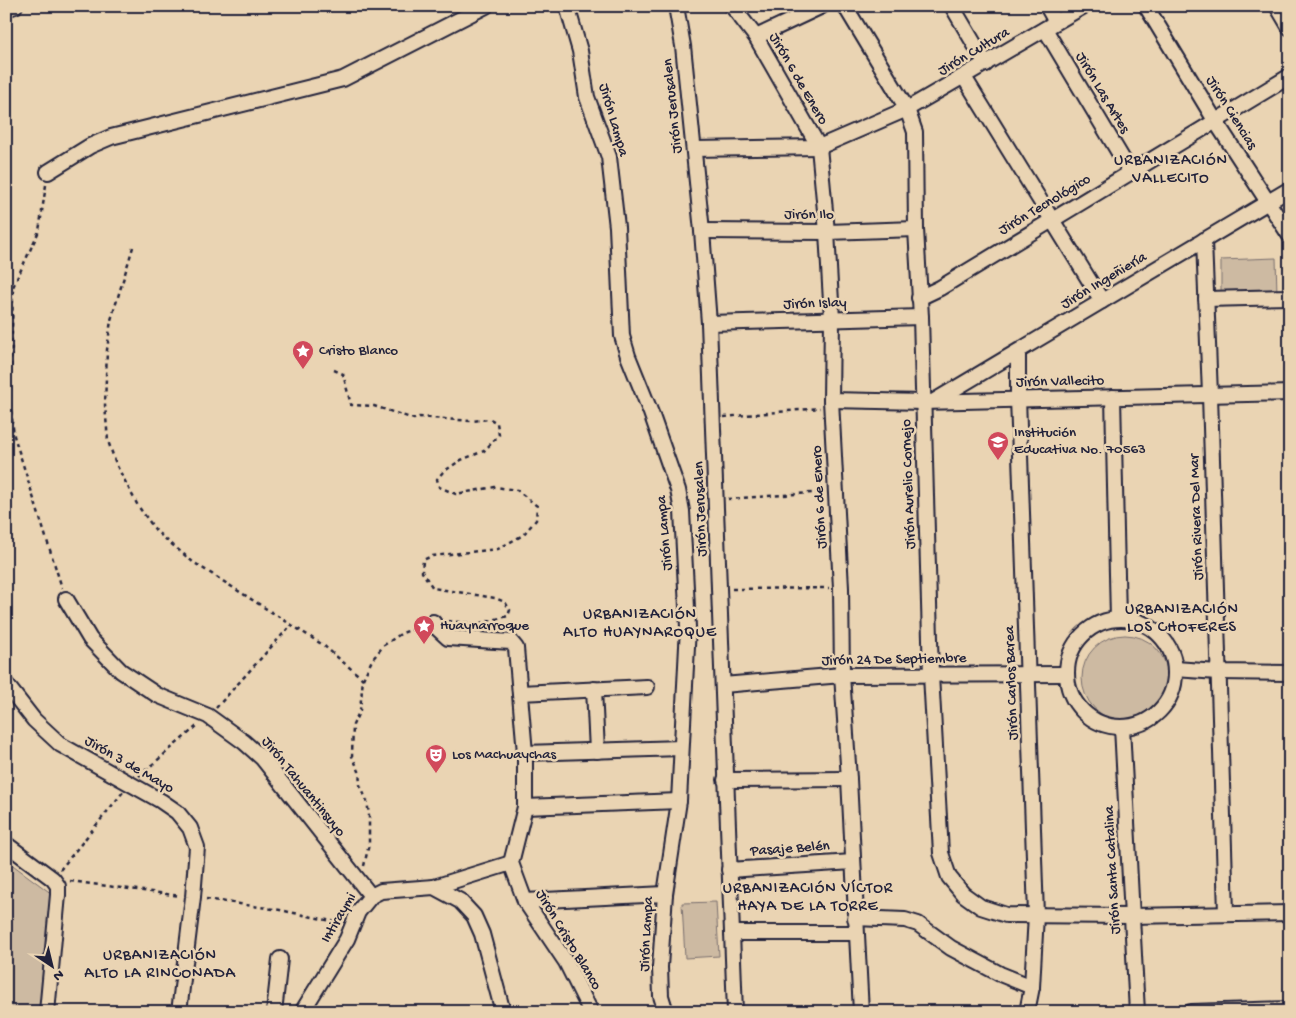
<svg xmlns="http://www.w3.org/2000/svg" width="1296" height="1018" font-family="'Gochi Hand',sans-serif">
<rect width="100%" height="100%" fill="#ead4b3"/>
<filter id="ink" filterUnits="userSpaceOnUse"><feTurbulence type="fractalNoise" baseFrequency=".02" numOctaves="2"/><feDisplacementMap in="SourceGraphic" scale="10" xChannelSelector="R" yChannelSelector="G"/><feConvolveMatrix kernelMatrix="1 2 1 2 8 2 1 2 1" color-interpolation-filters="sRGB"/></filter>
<g filter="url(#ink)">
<!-- green -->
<g fill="#cdbaa2" stroke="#786e6e">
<polygon points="1276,258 1277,294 1221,296 1221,260"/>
<circle cx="1125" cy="678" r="43"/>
<polygon points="6,860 52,894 40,1012 6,1012"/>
<polygon points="716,902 719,956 685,958 682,903"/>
</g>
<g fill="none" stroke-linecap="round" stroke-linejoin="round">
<!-- minor casing -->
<g stroke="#22223b" stroke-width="18">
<g id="minor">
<polyline points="567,6 580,51 587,97 609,157 617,227 622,336 628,356 651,413 678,490 682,511 688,627 679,801 665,894 660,967 661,996 666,1012"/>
<polyline points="676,6 683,46 702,231 709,323 735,1012"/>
<polyline points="732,6 756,37 819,147 827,232 832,319 831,400 841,588 842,675 849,779 861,1012"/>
<polyline points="845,6 907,109 915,132 916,229 921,317 931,675 941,853 949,877 963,894 981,907 1006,915 1131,916 1290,913"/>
<polyline points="952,6 986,64"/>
<polyline points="1047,6 1056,22"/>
<polyline points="1146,6 1216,122 1290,236"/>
<polyline points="1277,6 1290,28"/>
<polyline points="6,9 15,6"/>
<polyline points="1045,29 1131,173"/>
<polyline points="756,37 822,6"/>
<polyline points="964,77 1102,301"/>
<polyline points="694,149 819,147 907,109 1084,6"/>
<polyline points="48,172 90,146 111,137 343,79 486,6"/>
<polyline points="702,231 827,232 916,229"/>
<polyline points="1204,240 1210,395 1226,913"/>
<polyline points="919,298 940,288 1290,76"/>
<polyline points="1206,299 1290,297"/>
<polyline points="709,323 921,317"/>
<polyline points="1018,352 1018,398 1036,915 1032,987 1027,1012"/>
<polyline points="1113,397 1118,619"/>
<polyline points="831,400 923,402 1290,393"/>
<polyline points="936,400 1290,189"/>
<polyline points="66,599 90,639 121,671 157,695 208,716 244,742 262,758 371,896"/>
<circle cx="1121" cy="673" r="54"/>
<polyline points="433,622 436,627 448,638 511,642 516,648 525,753 525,807 511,863 525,901 566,962 591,1012"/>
<polyline points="1175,669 1218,672 1290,673"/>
<polyline points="6,684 34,720 61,745 161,801 177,812 190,828 197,847 193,897 179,1012"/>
<polyline points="723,685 842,675 1067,674"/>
<polyline points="594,689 597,751"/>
<polyline points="520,693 647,687"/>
<polyline points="1122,727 1137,1012"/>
<polyline points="525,753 681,748"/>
<polyline points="725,780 849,779"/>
<polyline points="525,807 679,801"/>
<polyline points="6,844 53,879 58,886 58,895 47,1012"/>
<polyline points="729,870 853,862"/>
<polyline points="434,887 511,863"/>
<polyline points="525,901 665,894"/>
<polyline points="855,918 905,920 918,924 951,948 1000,974 1032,987"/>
<polyline points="732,933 856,933"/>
<polyline points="274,1012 280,959"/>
<polyline points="302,1012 347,939 358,912 371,896 381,891 434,887 460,901 474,916 482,934 503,1012"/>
<polyline points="1191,1012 1290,1009"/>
</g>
</g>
<!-- path -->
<g stroke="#22223b" stroke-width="2.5" stroke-dasharray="4 4" stroke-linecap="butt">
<polyline points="46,185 39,231 13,287 10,402 14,436 62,588"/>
<polyline points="133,247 111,320 107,350 105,405 108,441 116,464 138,506 157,532 193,562 323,645 363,679"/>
<polyline points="334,370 343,374 351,405 374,406 414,419 419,417 471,421 490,419 497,423 499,435 484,451 461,460 443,472 437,479 439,487 456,494 495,487 517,490 537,506 536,520 523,535 498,549 432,556 423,560 422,572 433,588 495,598 505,602 510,610 508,616 477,624 448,621"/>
<polyline points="724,417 820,408"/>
<polyline points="728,499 824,492"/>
<polyline points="732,589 829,588"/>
<polyline points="216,708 291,625"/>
<polyline points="139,776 197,726"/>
<polyline points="364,866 369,844 369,815 367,801 360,785 359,771 352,756 353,725 360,710 363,679 372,660 384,645 402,633 422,626"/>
<polyline points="60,870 123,792"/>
<polyline points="70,881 181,896"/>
<polyline points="206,899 280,910 341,923"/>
</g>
<!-- minor -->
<use href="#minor" stroke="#ead4b3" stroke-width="14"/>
</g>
</g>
<!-- icons -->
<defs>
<g id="sight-pin" transform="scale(1.125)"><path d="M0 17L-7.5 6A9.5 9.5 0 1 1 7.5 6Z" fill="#d1495b" stroke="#ead4b3"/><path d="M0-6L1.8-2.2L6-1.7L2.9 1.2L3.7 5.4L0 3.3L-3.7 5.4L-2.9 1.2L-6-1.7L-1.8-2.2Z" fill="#fff"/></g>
<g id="school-pin" transform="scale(1.125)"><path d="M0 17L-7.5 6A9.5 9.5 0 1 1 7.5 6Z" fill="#d1495b" stroke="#ead4b3"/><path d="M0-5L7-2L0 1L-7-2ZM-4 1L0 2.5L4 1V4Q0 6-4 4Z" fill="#fff"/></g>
<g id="theatre-pin" transform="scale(1.125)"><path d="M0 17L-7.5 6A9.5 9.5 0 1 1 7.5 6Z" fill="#d1495b" stroke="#ead4b3"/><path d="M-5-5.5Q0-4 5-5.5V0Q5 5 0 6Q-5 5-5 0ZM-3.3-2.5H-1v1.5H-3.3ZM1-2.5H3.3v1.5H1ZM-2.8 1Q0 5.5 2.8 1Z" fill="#fff"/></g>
</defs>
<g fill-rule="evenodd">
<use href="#sight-pin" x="303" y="351"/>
<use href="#school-pin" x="998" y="442"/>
<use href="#sight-pin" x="424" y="626"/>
<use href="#theatre-pin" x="436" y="755"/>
</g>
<g text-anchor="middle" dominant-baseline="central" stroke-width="5" stroke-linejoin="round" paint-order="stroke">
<!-- street labels -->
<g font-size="15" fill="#22223b" stroke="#ead4b3">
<text transform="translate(974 52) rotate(-31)">Jirón Cultura</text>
<text transform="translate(798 79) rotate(60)">Jirón 6 de Enero</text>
<text transform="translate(1102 93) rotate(59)">Jirón Las Artes</text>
<text transform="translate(673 106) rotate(-96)">Jirón Jerusalen</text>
<text transform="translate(1231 113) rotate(58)">Jirón Ciencias</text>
<text transform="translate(613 120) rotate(74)">Jirón Lampa</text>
<text transform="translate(1045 205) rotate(-31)">Jirón Tecnológico</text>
<text x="809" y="215">Jirón Ilo</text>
<text transform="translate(1104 281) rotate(-31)">Jirón Ingeñiería</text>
<text transform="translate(815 304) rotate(-2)">Jirón Islay</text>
<text transform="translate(1060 382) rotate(-1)">Jirón Vallecito</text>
<text transform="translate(909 484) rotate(-92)">Jirón Aurelio Cornejo</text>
<text transform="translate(820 497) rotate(-93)">Jirón 6 de Enero</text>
<text transform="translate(701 509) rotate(-92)">Jirón Jerusalen</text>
<text transform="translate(1197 517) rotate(-92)">Jirón Rivera Del Mar</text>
<text transform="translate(665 533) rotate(-95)">Jirón Lampa</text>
<text transform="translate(894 660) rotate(-1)">Jirón 24 De Septiembre</text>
<text transform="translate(1012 683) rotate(-92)">Jirón Carlos Barea</text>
<text transform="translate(129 765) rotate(30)">Jirón 3 de Mayo</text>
<text transform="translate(303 787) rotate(51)">Jirón Tahuantinsuyo</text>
<text transform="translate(790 849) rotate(-4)">Pasaje Belén</text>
<text transform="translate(1113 870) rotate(-93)">Jirón Santa Catalina</text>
<text transform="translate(339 918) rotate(-60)">Intiraymi</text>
<text transform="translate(647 934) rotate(-87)">Jirón Lampa</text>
<text transform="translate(568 940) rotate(59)">Jirón Cristo Blanco</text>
</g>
<!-- poi labels -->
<g font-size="15" fill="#22223b" stroke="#ead4b3" text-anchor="start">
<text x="319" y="351">Cristo Blanco</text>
<text x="1014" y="433">Institución<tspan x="1014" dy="17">Educativa No. 70563</tspan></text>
<text x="440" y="626">Huaynarroque</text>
<text x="452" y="755">Los Machuaychas</text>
</g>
<!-- neighbourhood labels -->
<g font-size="16" letter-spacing="1" fill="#22223b" stroke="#ead4b3">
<text x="1171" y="161">URBANIZACIÓN<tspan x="1171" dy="18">VALLECITO</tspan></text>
<text x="1182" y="610">URBANIZACIÓN<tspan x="1182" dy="18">LOS CHOFERES</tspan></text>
<text x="640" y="615">URBANIZACIÓN<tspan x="640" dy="18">ALTO HUAYNAROQUE</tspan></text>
<text x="808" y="889">URBANIZACIÓN VÍCTOR<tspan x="808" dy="18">HAYA DE LA TORRE</tspan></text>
<text x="160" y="956">URBANIZACIÓN<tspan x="160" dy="18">ALTO LA RINCONADA</tspan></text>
</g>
</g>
<!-- margin -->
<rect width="1296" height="1018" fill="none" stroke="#ead4b3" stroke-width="25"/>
<rect x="12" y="12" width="1271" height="993" fill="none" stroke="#22223b" stroke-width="2" filter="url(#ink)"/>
<!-- north arrow -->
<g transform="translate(52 966) rotate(145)" stroke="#ead4b3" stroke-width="4" paint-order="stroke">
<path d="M0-4L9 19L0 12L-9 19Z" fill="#22223b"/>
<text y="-8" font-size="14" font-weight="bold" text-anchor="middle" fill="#22223b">N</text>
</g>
</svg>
